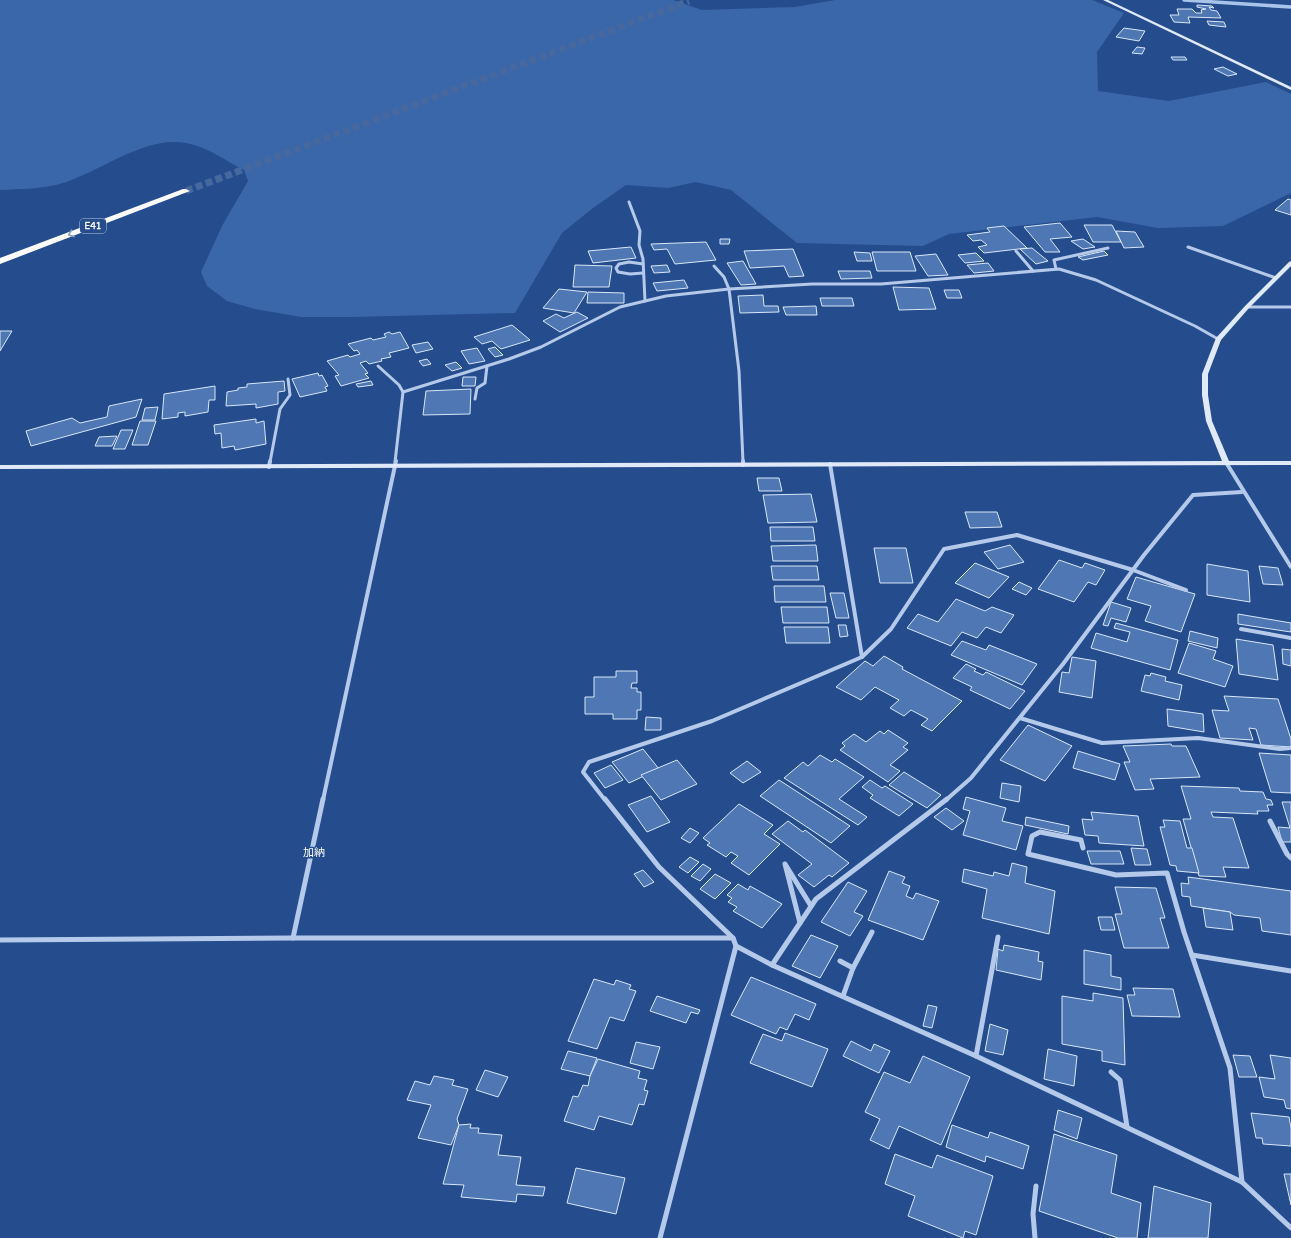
<svg xmlns="http://www.w3.org/2000/svg" width="1291" height="1238" font-family="'Varela Round','Noto Sans JP',sans-serif">
<rect width="100%" height="100%" fill="#254d8d"/>
<!-- green -->
<path fill="#3a66aa" d="M0,0h673l29,10 93,-3 40,-7h257l32,13 -27,39 1,39 71,10 97,-19 25,12v99l-68,33 -65,2 -61,-11 -148,17 -26,12 -126,-3 -66,-53 -35,-8 -28,6 -42,-3 -33,23 -31,25 -47,80 -163,4h-51l-46,-8 -28,-8 -20,-15 -6,-14 21,-46 26,-45 -4,-11c-18,-9 -38,-24 -58,-27 -42,-7 -84,28 -123,40 -18,6 -44,6 -63,7z"/>
<g fill="none" stroke-linecap="round" stroke-linejoin="round">
<!-- stream -->
<polyline stroke="#a9c4eb" stroke-width="3.5" points="1184,0 1291,7"/>
</g>
<!-- building -->
<g fill="#4e77b3" stroke="#d9e6f8">
<polygon points="1197,5 1212,6 1214,8 1209,7 1211,10 1217,11 1221,18 1188,17 1190,23 1174,22 1170,15 1179,15 1177,9 1192,9 1196,13 1202,13 1201,10 1206,9 1197,7"/>
<polygon points="1207,21 1224,22 1226,27 1209,25"/>
<polygon points="1124,28 1145,31 1139,41 1116,37"/>
<polygon points="1137,47 1145,48 1142,54 1132,53"/>
<polygon points="1171,57 1185,57 1187,60 1173,60"/>
<polygon points="1223,67 1237,74 1228,76 1214,69"/>
<polygon points="1288,199 1291,200 1291,215 1275,210"/>
<polygon points="1060,223 1072,237 1050,239 1060,252 1045,252 1024,227"/>
<polygon points="1084,225 1112,225 1121,242 1093,242"/>
<polygon points="1004,226 1027,248 984,253 978,247 987,245 981,240 973,241 967,235 990,232 987,228"/>
<polygon points="1116,231 1135,232 1144,247 1124,248"/>
<polygon points="720,239 730,239 729,244 720,244"/>
<polygon points="1083,239 1095,247 1083,249 1071,241"/>
<polygon points="706,242 716,260 675,264 667,249 654,250 651,244"/>
<polygon points="631,247 636,258 593,263 588,251"/>
<polygon points="1032,248 1048,261 1036,264 1020,249"/>
<polygon points="793,249 804,276 789,277 784,266 750,268 744,251"/>
<polygon points="1104,251 1108,255 1083,260 1078,257"/>
<polygon points="854,252 870,253 872,261 857,261"/>
<polygon points="872,252 910,252 916,271 877,271"/>
<polygon points="976,253 984,261 965,263 958,255"/>
<polygon points="936,254 948,275 928,276 915,256"/>
<polygon points="743,261 756,284 741,285 727,263"/>
<polygon points="988,263 994,271 974,273 967,265"/>
<polygon points="575,265 612,266 609,287 573,287"/>
<polygon points="667,265 670,272 654,273 651,266"/>
<polygon points="838,271 870,271 872,278 841,279"/>
<polygon points="684,280 688,288 657,291 653,283"/>
<polygon points="893,287 929,288 936,309 899,310"/>
<polygon points="559,289 587,292 574,313 543,308"/>
<polygon points="944,290 959,290 962,298 947,298"/>
<polygon points="588,292 624,293 624,303 587,303"/>
<polygon points="763,295 764,306 778,306 779,312 740,313 738,296"/>
<polygon points="820,298 852,298 854,306 822,306"/>
<polygon points="816,306 817,315 786,315 783,307"/>
<polygon points="577,312 588,318 560,332 543,321 556,314 564,318"/>
<polygon points="512,325 530,340 501,349 492,341 482,344 474,337"/>
<polygon points="0,331 12,331 0,351"/>
<polygon points="389,332 392,334 400,332 409,348 389,353 391,357 381,359 382,361 369,364 366,361 360,363 368,373 365,374 369,378 341,386 335,376 339,375 327,361 348,355 350,357 360,354 357,350 354,351 348,344 371,338 373,340 386,337 384,334"/>
<polygon points="428,342 433,349 416,353 412,345"/>
<polygon points="495,347 503,355 495,357 488,349"/>
<polygon points="477,348 485,361 469,364 461,351"/>
<polygon points="427,359 431,364 423,366 419,361"/>
<polygon points="456,362 462,368 452,371 445,365"/>
<polygon points="318,373 319,376 322,375 328,386 325,387 327,391 300,397 292,379"/>
<polygon points="463,377 476,377 475,386 462,386"/>
<polygon points="284,381 285,391 278,392 278,404 256,408 256,404 226,406 227,392 238,390 238,388 247,387 247,384"/>
<polygon points="371,381 373,385 358,387 356,384"/>
<polygon points="215,386 215,400 209,400 208,412 185,416 185,412 178,413 178,417 162,419 164,394"/>
<polygon points="471,389 470,414 423,415 426,391"/>
<polygon points="142,399 136,417 31,446 26,431 72,418 80,423 107,417 109,406"/>
<polygon points="158,407 155,420 142,420 145,408"/>
<polygon points="256,419 256,423 264,421 266,444 235,450 234,446 222,448 221,433 215,434 214,425"/>
<polygon points="140,421 156,421 148,445 132,445"/>
<polygon points="121,430 133,430 125,449 113,449"/>
<polygon points="117,436 112,446 95,446 99,437"/>
<polygon points="757,478 779,478 782,491 759,491"/>
<polygon points="811,494 817,522 768,523 763,495"/>
<polygon points="965,512 997,512 1002,527 970,528"/>
<polygon points="770,527 813,527 815,541 771,541"/>
<polygon points="816,545 818,561 773,561 771,546"/>
<polygon points="1010,545 1024,562 998,569 984,552"/>
<polygon points="874,548 906,548 913,583 880,583"/>
<polygon points="1059,560 1082,568 1085,563 1105,570 1096,585 1088,582 1074,602 1038,589"/>
<polygon points="975,563 1009,577 989,598 955,583"/>
<polygon points="1207,564 1248,571 1250,602 1207,595"/>
<polygon points="771,566 817,566 819,580 773,580"/>
<polygon points="1259,566 1278,568 1283,585 1263,584"/>
<polygon points="1136,577 1195,594 1181,632 1145,621 1151,606 1127,599"/>
<polygon points="1019,582 1032,588 1026,595 1012,589"/>
<polygon points="774,586 824,586 826,602 775,602"/>
<polygon points="830,593 844,593 849,618 836,618"/>
<polygon points="956,599 985,611 992,607 1014,615 1001,633 986,627 977,638 962,632 951,646 907,628 918,614 938,622"/>
<polygon points="1111,602 1131,608 1126,622 1111,618 1108,626 1103,625"/>
<polygon points="781,607 827,607 829,623 783,623"/>
<polygon points="1238,614 1291,623 1291,632 1238,624"/>
<polygon points="1116,623 1178,640 1170,670 1091,648 1096,633 1127,642 1130,632 1114,628"/>
<polygon points="838,625 846,625 848,636 840,637"/>
<polygon points="784,627 828,627 830,643 786,643"/>
<polygon points="1190,631 1218,638 1217,648 1188,641"/>
<polygon points="1236,639 1273,645 1278,680 1239,674"/>
<polygon points="962,641 986,650 989,645 1037,664 1022,685 951,655"/>
<polygon points="1189,643 1216,651 1213,659 1233,666 1225,687 1178,673"/>
<polygon points="1282,649 1291,650 1291,666 1283,664"/>
<polygon points="884,656 903,667 902,669 962,701 932,731 921,725 928,719 911,710 904,716 890,708 899,700 875,687 861,700 836,687 865,661 873,666"/>
<polygon points="1072,657 1096,661 1092,698 1059,692 1062,672 1069,673"/>
<polygon points="966,664 976,669 974,671 983,675 986,672 1025,691 1010,709 970,690 972,687 953,678"/>
<polygon points="616,671 637,671 637,683 632,683 631,688 637,688 637,692 641,692 641,710 637,710 637,719 613,719 613,714 585,714 585,697 594,697 594,677 616,677"/>
<polygon points="1151,673 1166,677 1165,681 1182,685 1179,700 1141,691 1145,675 1150,676"/>
<polygon points="1224,696 1278,699 1291,739 1291,747 1261,745 1256,729 1249,728 1253,740 1220,738 1212,710 1229,711"/>
<polygon points="1167,709 1203,714 1204,732 1168,726"/>
<polygon points="646,717 661,718 661,730 645,730"/>
<polygon points="1028,725 1072,746 1045,781 1000,760"/>
<polygon points="888,730 908,743 903,747 908,750 890,765 900,771 888,782 840,750 845,746 842,743 854,734 866,742 880,731 884,734"/>
<polygon points="1171,744 1172,746 1186,746 1200,777 1150,779 1154,789 1135,790 1124,762 1130,762 1123,746"/>
<polygon points="643,749 659,769 629,783 612,762"/>
<polygon points="1078,751 1120,764 1115,780 1073,768"/>
<polygon points="1259,753 1291,755 1291,793 1271,792"/>
<polygon points="820,755 832,762 835,759 864,777 839,799 867,817 858,825 784,778 803,762 808,766"/>
<polygon points="677,760 697,784 661,800 641,775"/>
<polygon points="747,761 761,772 743,783 730,773"/>
<polygon points="611,765 623,780 605,788 594,773"/>
<polygon points="904,772 941,795 927,808 889,785"/>
<polygon points="779,780 850,826 831,843 760,796"/>
<polygon points="870,780 882,788 885,786 913,804 899,816 870,798 873,795 862,787"/>
<polygon points="1002,783 1021,786 1019,802 1000,798"/>
<polygon points="1181,786 1239,788 1240,791 1263,792 1266,799 1271,800 1273,805 1267,805 1269,811 1257,811 1258,814 1211,812 1213,817 1233,818 1249,868 1223,867 1226,877 1199,876 1183,819 1191,819"/>
<polygon points="651,796 670,822 647,832 628,805"/>
<polygon points="966,797 1006,808 1002,821 1023,826 1016,850 963,835 970,811 963,809"/>
<polygon points="1282,802 1291,802 1291,842 1282,842 1278,827 1290,828"/>
<polygon points="739,804 773,825 764,834 780,844 749,875 731,863 738,856 731,852 726,857 707,845 710,843 703,838"/>
<polygon points="946,808 964,821 952,830 934,817"/>
<polygon points="1091,812 1138,816 1144,846 1099,843 1098,836 1085,835 1082,819 1093,820"/>
<polygon points="1026,817 1069,826 1068,834 1025,825"/>
<polygon points="1163,820 1180,821 1187,848 1192,848 1199,873 1177,871 1176,866 1170,865 1160,827 1165,827"/>
<polygon points="788,821 803,832 805,830 849,863 832,877 829,875 814,887 798,875 812,864 772,834"/>
<polygon points="690,828 699,833 690,843 681,838"/>
<polygon points="1131,848 1147,849 1151,865 1135,865"/>
<polygon points="1087,851 1120,851 1124,864 1091,864"/>
<polygon points="690,857 699,862 688,873 679,867"/>
<polygon points="1012,863 1027,867 1025,883 1055,891 1049,934 982,918 987,889 962,882 964,869 993,876 994,872 1009,876"/>
<polygon points="703,864 711,869 700,881 691,876"/>
<polygon points="643,870 654,882 644,887 634,874"/>
<polygon points="889,871 905,877 902,883 910,886 906,896 913,899 916,893 939,901 923,940 868,920"/>
<polygon points="715,874 731,883 715,899 700,889"/>
<polygon points="1188,877 1291,891 1291,935 1262,931 1260,918 1234,915 1230,912 1191,906 1190,897 1182,896 1181,883 1189,884"/>
<polygon points="848,882 867,891 854,912 863,916 850,936 821,922"/>
<polygon points="738,884 748,890 750,886 782,904 762,928 733,911 737,907 728,902 732,898 727,895"/>
<polygon points="1115,887 1156,888 1165,918 1160,918 1169,948 1124,948 1115,914 1122,914"/>
<polygon points="1203,908 1230,912 1233,930 1206,927"/>
<polygon points="1098,917 1112,917 1115,930 1101,930"/>
<polygon points="811,935 838,946 820,978 792,966"/>
<polygon points="1004,945 1039,952 1038,961 1043,962 1041,980 996,970 998,949 1003,951"/>
<polygon points="1084,950 1111,955 1111,976 1121,978 1121,990 1084,984"/>
<polygon points="751,977 816,1004 809,1020 795,1014 787,1030 780,1027 776,1034 731,1015"/>
<polygon points="594,979 614,985 616,980 631,985 629,989 636,991 624,1021 610,1017 597,1049 568,1041"/>
<polygon points="1133,988 1173,989 1180,1017 1132,1016 1127,995 1135,995"/>
<polygon points="1093,993 1123,998 1125,1065 1102,1061 1102,1051 1062,1044 1062,996 1093,1001"/>
<polygon points="657,996 700,1010 698,1014 691,1012 686,1023 650,1011"/>
<polygon points="928,1005 937,1007 932,1028 923,1026"/>
<polygon points="990,1024 1008,1030 1003,1055 985,1051"/>
<polygon points="785,1033 828,1049 812,1087 750,1063 763,1034 782,1041"/>
<polygon points="851,1041 871,1051 874,1044 890,1051 879,1073 843,1056"/>
<polygon points="636,1042 660,1047 653,1069 630,1063"/>
<polygon points="1048,1049 1077,1056 1074,1086 1044,1079"/>
<polygon points="568,1051 597,1058 590,1076 561,1069"/>
<polygon points="1233,1055 1250,1056 1257,1077 1239,1077"/>
<polygon points="1270,1055 1291,1058 1291,1109 1286,1108 1284,1100 1264,1097 1259,1077 1275,1079"/>
<polygon points="923,1056 970,1077 941,1145 899,1126 889,1149 870,1140 880,1119 865,1112 884,1072 910,1083"/>
<polygon points="598,1059 640,1071 638,1078 647,1080 644,1090 648,1091 644,1105 639,1104 632,1125 599,1116 594,1130 564,1121 573,1096 578,1097 583,1085 588,1086 590,1076"/>
<polygon points="485,1070 508,1077 498,1097 476,1090"/>
<polygon points="434,1076 454,1080 452,1085 468,1089 457,1119 459,1125 451,1145 418,1138 431,1105 407,1100 415,1081 430,1085"/>
<polygon points="1058,1110 1082,1118 1077,1139 1054,1130"/>
<polygon points="1251,1113 1289,1117 1291,1128 1291,1146 1263,1144 1262,1138 1256,1138"/>
<polygon points="471,1124 470,1128 479,1128 478,1133 502,1135 498,1155 521,1157 516,1185 545,1187 543,1196 517,1194 516,1202 461,1197 464,1185 443,1184 459,1125"/>
<polygon points="952,1125 988,1138 990,1132 1029,1146 1023,1169 986,1156 985,1162 946,1147"/>
<polygon points="1054,1134 1117,1155 1111,1193 1141,1203 1137,1238 1118,1238 1039,1211"/>
<polygon points="895,1154 932,1168 937,1155 993,1176 976,1235 965,1231 963,1238 908,1216 915,1196 885,1184"/>
<polygon points="576,1168 625,1178 616,1214 567,1203"/>
<polygon points="1284,1174 1291,1174 1291,1205"/>
<polygon points="1154,1186 1211,1203 1208,1238 1148,1238"/>
</g>
<g fill="none" stroke-linecap="round" stroke-linejoin="round">
<!-- highway-tunnel -->
<polyline stroke="#46689e" stroke-width="7" stroke-dasharray="7 3.5" stroke-linecap="butt" points="186,191 689,1"/>
<!-- street-far2 -->
<g stroke="#b5caeb" stroke-width="3">
<polyline points="629,202 640,231 639,245 643,259 645,301"/>
<polyline points="1188,247 1276,278"/>
<polyline points="1016,251 1033,271"/>
<polyline points="643,264 629,262 619,264 616,268 618,272 630,274 643,273"/>
<polyline points="714,266 724,277 729,289 739,371 743,462"/>
<polyline points="1056,269 1054,260 1108,248"/>
<polyline points="1247,307 1291,307"/>
<polyline points="378,366 399,385 403,392"/>
<polyline points="475,399 477,388 485,383 487,366"/>
<polyline points="270,462 280,409 290,395 288,379"/>
<polyline points="395,462 403,392 509,359 541,347 620,307 666,296 729,289 812,284 881,284 1059,269 1096,280 1195,326 1218,339"/>
</g>
<!-- street-far1 -->
<g stroke="#b5caeb" stroke-width="4">
<polyline points="743,461 743,465"/>
<polyline points="830,464 862,657 891,629 944,549 1017,535 1133,570 1186,590"/>
<polyline points="1227,464 1291,567"/>
<polyline points="269,467 270,461"/>
<polyline points="1241,629 1291,638"/>
<polyline points="1020,718 1102,743 1198,738 1280,749 1291,748"/>
<polyline points="323,800 396,461"/>
<polyline points="605,800 583,772 589,762 712,721 862,657"/>
<polyline points="946,800 971,778 1063,664 1144,555 1193,495 1242,492"/>
</g>
<!-- street -->
<g stroke="#b5caeb" stroke-width="5">
<polyline points="605,799 659,867 733,938"/>
<polyline points="1270,821 1287,854 1291,858"/>
<polyline points="1083,848 1081,840 1040,832 1032,836 1028,854 1116,875 1167,873 1184,932 1230,1068 1242,1182"/>
<polyline points="800,923 785,864 811,906"/>
<polyline points="293,938 323,799"/>
<polyline points="0,940 293,938 733,938 736,946 772,965 976,1056 1242,1182 1291,1228"/>
<polyline points="1192,955 1291,971"/>
<polyline points="840,961 853,968 843,996"/>
<polyline points="772,965 816,899 947,799"/>
<polyline points="853,968 872,932"/>
<polyline points="976,1056 998,937"/>
<polyline points="1111,1072 1120,1080 1127,1127"/>
<polyline points="660,1238 736,946"/>
<polyline points="1035,1238 1033,1214 1036,1186"/>
</g>
<!-- secondary -->
<g fill="#e0e9f9" fill-rule="evenodd">
<polygon points="1103,0 1108,0 1291,87 1291,90"/>
<polygon points="1291,261 1291,266 1249,308 1221,340 1208,374 1208,395 1212,421 1229,461 1291,461 1291,465 0,469 0,465 1222,461 1206,421 1202,395 1202,374 1216,338 1245,306 1289,262"/>
</g>
<!-- highway -->
<polygon fill="#fff" fill-rule="evenodd" points="183,189 186,189 190,191 0,264 0,258"/>
</g>
<!-- one-way arrows -->
<defs><path id="oneway-chevron" d="M-2-3.5L2.5 0L-2 3.5" fill="none" stroke-width="1.6" stroke-linecap="round" stroke-linejoin="round"/></defs>
<use stroke="#879dc0" href="#oneway-chevron" transform="translate(71 234) rotate(159)"/>
<g text-anchor="middle" dominant-baseline="central" stroke-width="3" stroke-linejoin="round" paint-order="stroke">
<!-- shield labels -->
<rect fill="#254d8d" stroke="#becadd" stroke-width="1" x="80" y="219" width="26" height="14" rx="3"/>
<g font-size="9" font-weight="bold" fill="#fff">
<text x="93" y="226">E41</text>
</g>
<!-- neighbourhood labels -->
<g font-size="11" fill="#fff" stroke="#254d8d">
<text x="314" y="852">加納</text>
</g>
</g>
</svg>
